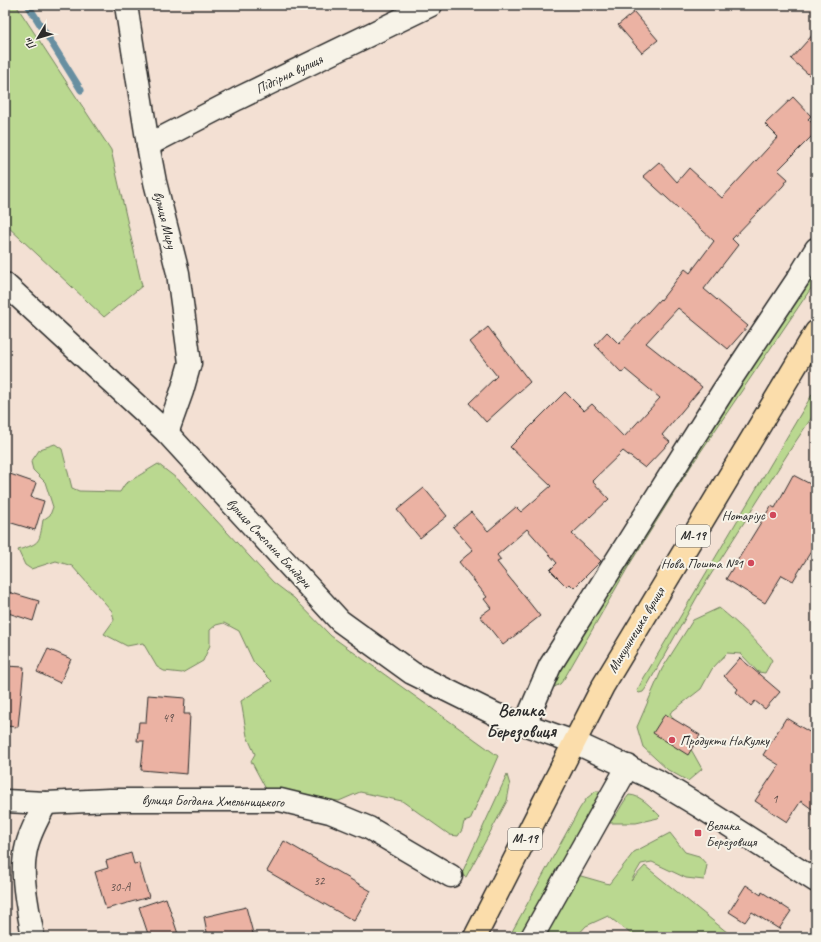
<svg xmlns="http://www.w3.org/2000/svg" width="821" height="942" font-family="Caveat,sans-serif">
<rect width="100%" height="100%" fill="#f3e0d3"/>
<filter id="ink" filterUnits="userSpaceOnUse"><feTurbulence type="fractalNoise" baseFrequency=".025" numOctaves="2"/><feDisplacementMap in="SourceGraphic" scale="8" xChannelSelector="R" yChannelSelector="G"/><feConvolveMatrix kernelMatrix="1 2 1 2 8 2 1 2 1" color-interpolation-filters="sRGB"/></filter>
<g filter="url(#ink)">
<!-- green -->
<g fill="#bad890" stroke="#72825e">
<polygon points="5,5 16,5 111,150 142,286 104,317 5,224"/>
<polygon points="816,262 816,281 691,466 631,562 564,679 560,684 547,691"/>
<polygon points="816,388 816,411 792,447 701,590 646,688 643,692 639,693 637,691 642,681"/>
<path d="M55,444l7,5 10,39 7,3 41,1 5,-8 33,-20 22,17 93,101 21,16 37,38 167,120 -28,64 -6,2 -2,8 -4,6 -8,-1 -48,-34 -42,-9 -21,9 -72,-10 -16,-30 4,-7 -8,-18 -6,-35 31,-20 -18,-18 -15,-32 -15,-8 -8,2 -6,5v15l-7,16 -21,12 -18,-2 -7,-4 -14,-24 -16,3 -23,-12 10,-14 -2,-9 -40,-45 -16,-5 -25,8 -6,-4 -7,-15c23,-7 21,-7 25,-30l7,-5 3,-8 -8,-25 -12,-12 -2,-8 9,-13z"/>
<path d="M719,608c20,16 37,32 53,52l-7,13 -7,-1 -17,-18 -14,-1 -15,16 -11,20 -31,24c10,19 22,37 32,56l-14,12 -20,-11 -25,-23 -6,-20 25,-58 31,-49z"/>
<polygon points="507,775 510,785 507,801 466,877 461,875"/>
<polygon points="596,791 604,791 579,839 559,865 519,937 509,937 580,808 587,798"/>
<path d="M629,795c12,0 23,13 31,21l-2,2 -22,5h-27c9,-8 12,-19 20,-28z"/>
<polygon points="670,833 685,852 699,856 707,865 704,880 686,878 652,862 641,864 631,881 645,866 733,937 635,937 608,916 586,926 577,936 577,937 528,937 567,872 609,884 634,852"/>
</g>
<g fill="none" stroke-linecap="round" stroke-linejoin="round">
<!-- stream -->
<polyline stroke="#678fa1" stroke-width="7" points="28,5 81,90"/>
</g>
<!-- building -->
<g fill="#ebb2a3" stroke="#2b2b2b">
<polygon points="634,12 658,40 642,53 618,25"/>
<polygon points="816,31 816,81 791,59"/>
<polygon points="793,97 811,116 808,119 816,127 816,132 778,170 788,179 783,186 732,239 738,245 704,289 748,326 728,349 678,308 646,343 702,387 662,435 670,442 645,468 623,451 592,481 609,499 572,534 601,561 574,588 570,584 567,587 550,570 557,563 527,529 497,555 501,560 497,562 540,616 503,645 480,616 491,608 484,599 487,597 459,562 473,550 453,527 471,512 488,531 516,507 521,512 551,486 510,447 565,392 584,411 592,404 624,437 660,398 625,369 622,373 595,345 607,332 619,344 660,299 661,300 685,269 690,273 714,241 643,176 659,162 677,182 689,168 722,198 778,137 765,124"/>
<polygon points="488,327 530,382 486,422 469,403 497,376 470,342"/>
<polygon points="10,474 36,483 31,497 44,501 35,530 5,521 5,491"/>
<polygon points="793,475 816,487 816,543 793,581 782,575 765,603 726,579 771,506 775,508"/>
<polygon points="424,488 447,516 420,538 397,510"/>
<polygon points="5,591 39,601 33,621 5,612"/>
<polygon points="48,649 71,659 60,683 37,672"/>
<polygon points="740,658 780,692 765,709 755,701 751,706 736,692 738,689 724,676"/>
<polygon points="5,666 24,667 18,727 5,726"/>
<polygon points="148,695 185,698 184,714 190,714 187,774 141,770 144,741 137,741 139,722 146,722"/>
<polygon points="665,714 700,735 688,755 653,733"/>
<polygon points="786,718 816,736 816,812 801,801 787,822 755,801 779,765 763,755"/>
<polygon points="284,841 371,891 354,921 267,871"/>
<polygon points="131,853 134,864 139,863 149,897 106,909 95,872 108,868 106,861"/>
<polygon points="746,885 761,895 762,892 791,911 779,929 752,912 745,922 729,912"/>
<polygon points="166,898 179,937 149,937 139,907"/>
<polygon points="246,907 254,937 208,937 204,917"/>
</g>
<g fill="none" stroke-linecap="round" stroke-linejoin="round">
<!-- minor casing -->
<g stroke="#2b2b2b" stroke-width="25">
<g id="minor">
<polyline points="126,5 148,145 155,182 178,273 190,363 182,391 167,433"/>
<polyline points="148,145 237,99 431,5"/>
<polyline points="5,284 167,433 340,621 412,673 495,714 574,742"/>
<polyline points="525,724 550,666 723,391 799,277 816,249"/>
<polyline points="5,801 46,803 109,800 280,800 330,812 369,828 451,876"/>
<path d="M33,937c-5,-30 -14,-62 -6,-92 4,-15 12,-29 19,-42"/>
<polyline points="532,937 628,766"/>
</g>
</g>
<!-- tertiary casing -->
<g stroke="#2b2b2b" stroke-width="25">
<polyline id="tertiary" points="574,742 656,780 699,806 816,881"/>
</g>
<!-- trunk casing -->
<g stroke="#2b2b2b" stroke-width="25">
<polyline id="trunk" points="475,937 603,686 816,332"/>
</g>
<!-- minor -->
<use href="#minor" stroke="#f7f3e8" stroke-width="22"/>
<!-- tertiary -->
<use href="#tertiary" stroke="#f7f3e8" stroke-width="22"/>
<!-- trunk -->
<use href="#trunk" stroke="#fbddab" stroke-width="22"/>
</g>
</g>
<!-- markers -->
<g fill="#d1495b" stroke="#f7f3e8" stroke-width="1.5">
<circle cx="773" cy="515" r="4"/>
<circle cx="751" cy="563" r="4"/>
<circle cx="672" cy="740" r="4"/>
<rect x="694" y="829" width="8" height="8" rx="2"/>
</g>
<g text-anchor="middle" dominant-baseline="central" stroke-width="4" stroke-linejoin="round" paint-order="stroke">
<!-- number labels -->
<g font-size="12" fill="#5b4d49">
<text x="168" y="718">49</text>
<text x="775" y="799">1</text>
<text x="319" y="881">32</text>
<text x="120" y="887">30-А</text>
</g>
<!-- shield labels -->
<g fill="#f7f3e8" stroke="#686764" stroke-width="1">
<rect x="676" y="525" width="34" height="22" rx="3"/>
<rect x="508" y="828" width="34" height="22" rx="3"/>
</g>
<g font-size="13" font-weight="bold" fill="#2b2b2b">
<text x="693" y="536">М-19</text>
<text x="525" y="839">М-19</text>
</g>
<!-- street labels -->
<g font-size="14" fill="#2b2b2b" stroke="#f7f3e8">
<text transform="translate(289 74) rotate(-26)">Підгірна вулиця</text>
<text transform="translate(165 220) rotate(76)">вулиця Миру</text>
<text transform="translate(269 543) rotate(47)">вулиця Степана Бандери</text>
<text transform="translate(636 630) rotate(-59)">Микулинецька вулиця</text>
<text transform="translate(213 801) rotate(1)">вулиця Богдана Хмельницького</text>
</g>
<!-- poi labels -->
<g font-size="14" fill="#2b2b2b" stroke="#f7f3e8" text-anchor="end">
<text x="765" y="515">Нотаріус</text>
<text x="743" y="563">Нова Пошта №1</text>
<text x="680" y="740" text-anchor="start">Продукти НаКулку</text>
<text x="706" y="825" text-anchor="start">Велика<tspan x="706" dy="16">Березовиця</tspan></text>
</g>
<!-- district labels -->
<g font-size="18" font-weight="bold" fill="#2b2b2b" stroke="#f7f3e8">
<text x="521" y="710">Велика<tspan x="521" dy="21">Березовиця</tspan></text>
</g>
</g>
<!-- margin -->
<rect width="821" height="942" fill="none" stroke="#f7f3e8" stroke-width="20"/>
<rect x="10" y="10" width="801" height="922" fill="none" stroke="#2b2b2b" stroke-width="1.5" filter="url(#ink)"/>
<!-- north arrow -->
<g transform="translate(38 38) rotate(232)" stroke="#f7f3e8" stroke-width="3" paint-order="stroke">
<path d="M0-3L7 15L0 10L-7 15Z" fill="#2b2b2b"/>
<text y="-6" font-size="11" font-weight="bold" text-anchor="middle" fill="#2b2b2b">Пн</text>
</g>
</svg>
